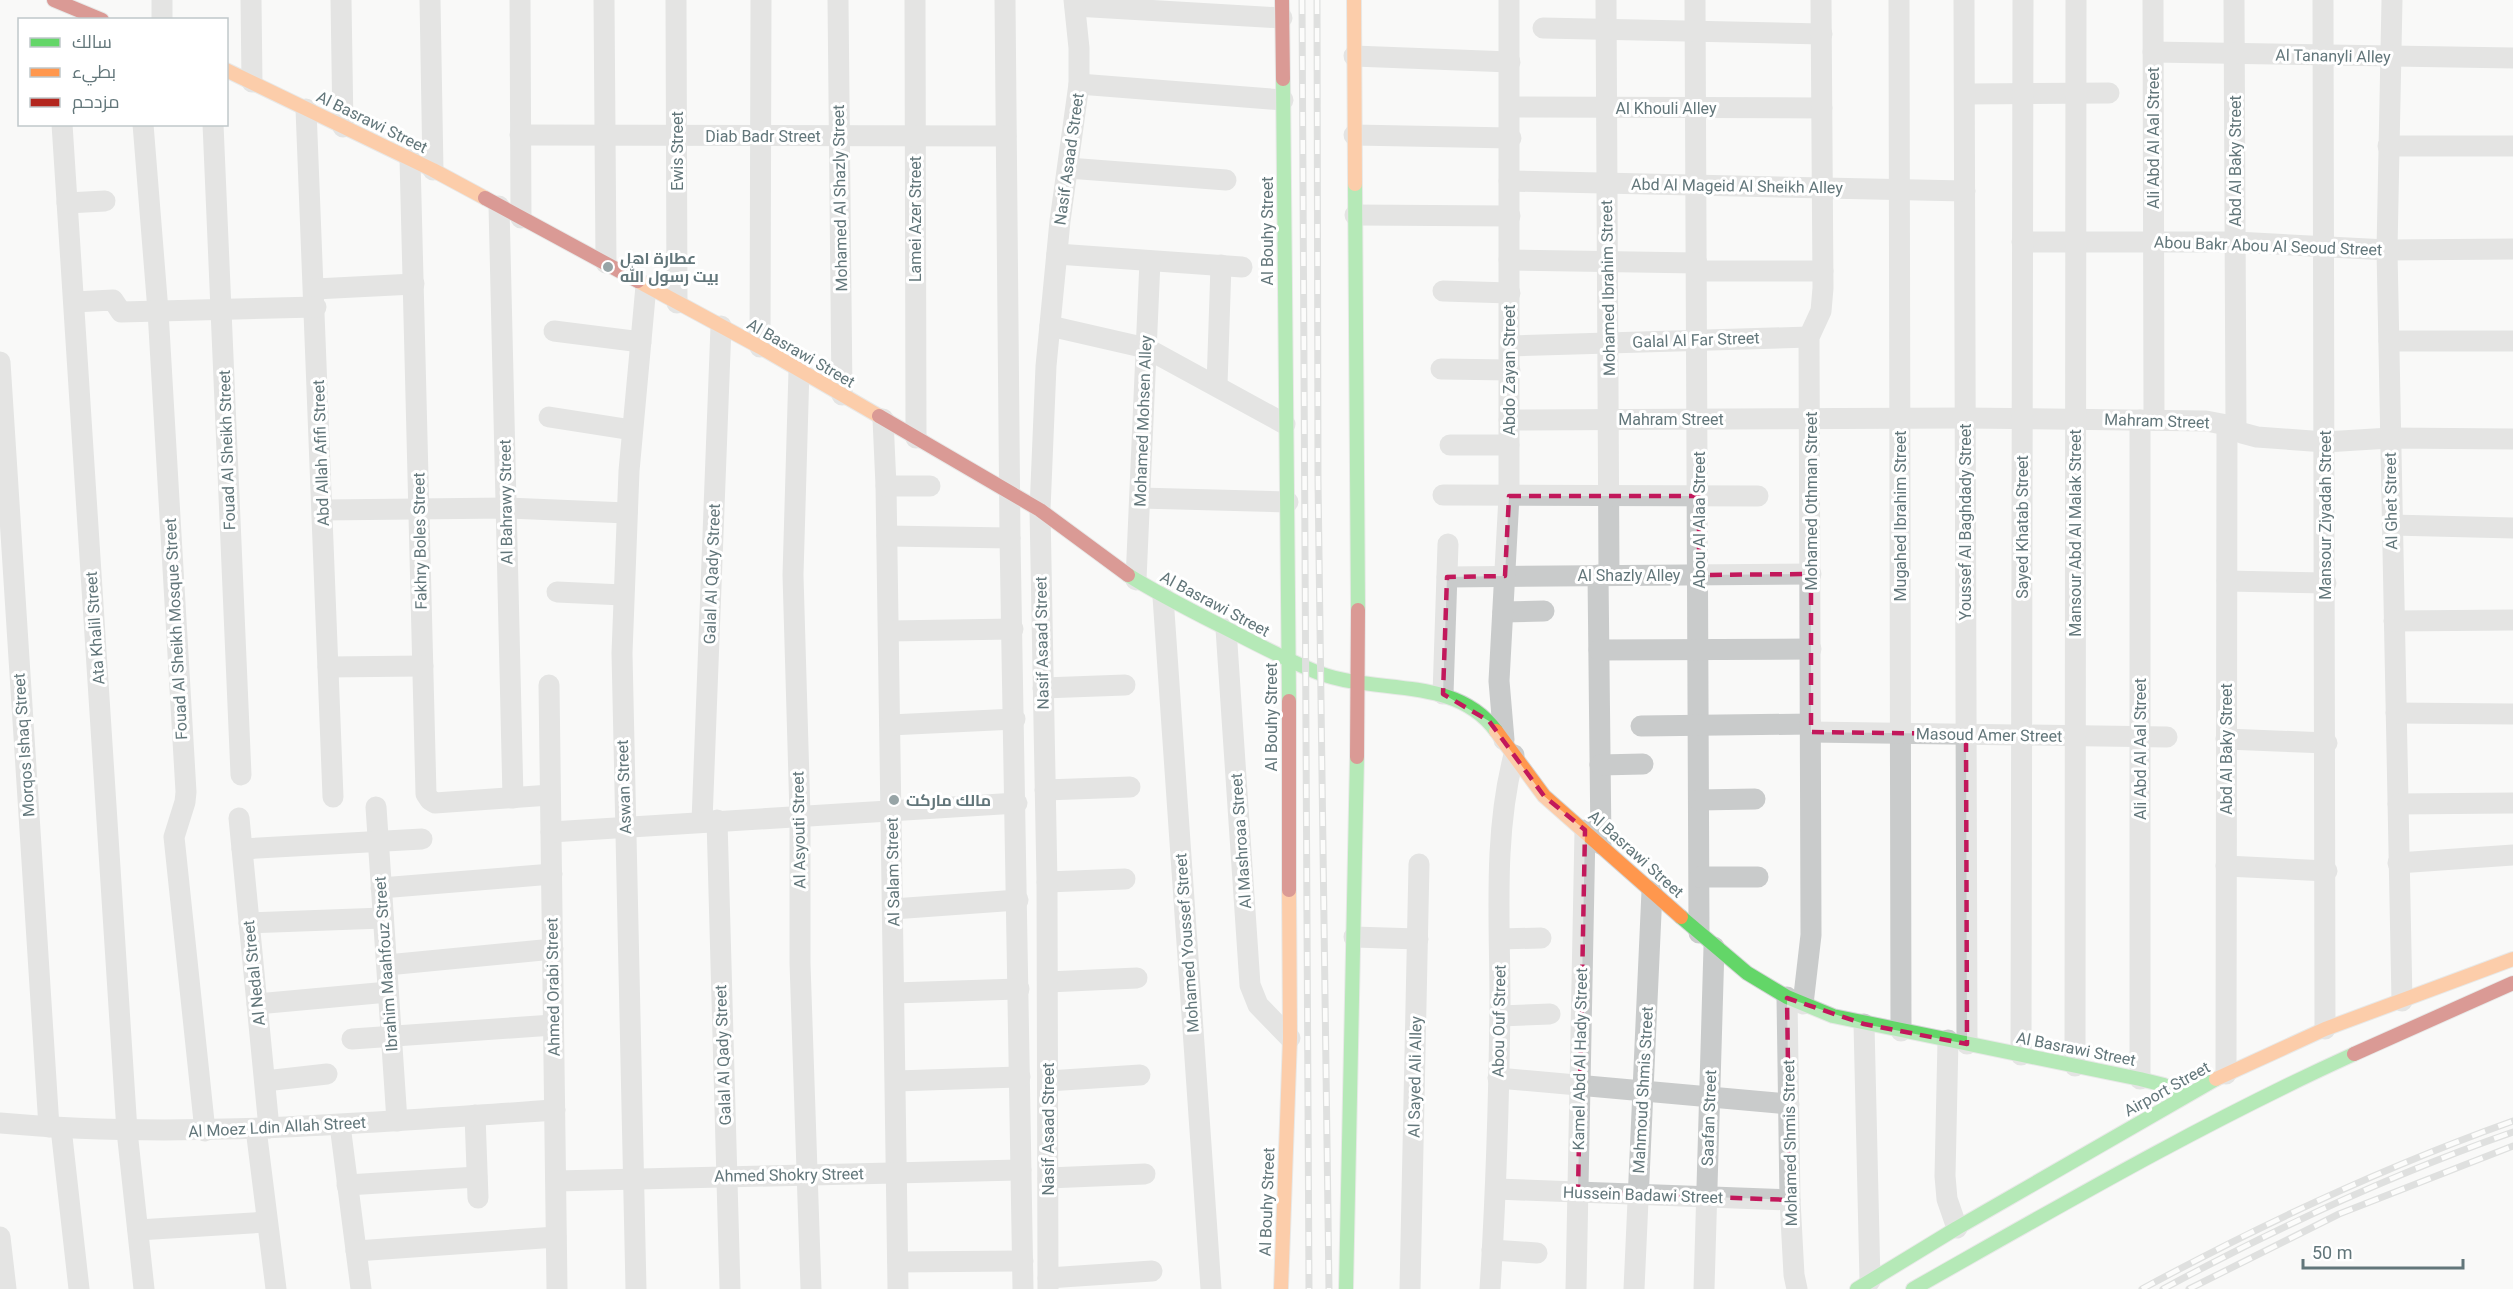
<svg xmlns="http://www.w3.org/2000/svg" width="2513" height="1289" font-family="Roboto,Cairo,sans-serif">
<rect width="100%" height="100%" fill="#f9f9f8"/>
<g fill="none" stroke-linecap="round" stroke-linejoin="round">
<!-- fast casing -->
<g stroke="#d3d5d5" stroke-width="16">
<g id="fast">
<polyline points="1283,79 1289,701"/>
<polyline points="1355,184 1358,610"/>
<path d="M1128,575c35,22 72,40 109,59 27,14 54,28 82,39 58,22 136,2 177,58"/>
<polyline points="1681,917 1747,973 1787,997 1833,1016 2140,1079 2164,1085 2186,1095"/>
<polyline points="1346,1289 1357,757"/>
<polyline points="1857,1289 1957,1228 2216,1079"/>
<path d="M1913,1289c145,-82 289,-166 441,-235"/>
</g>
</g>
<!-- slow casing -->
<g stroke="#d3d5d5" stroke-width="16">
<g id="slow">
<polyline points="1354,0 1355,184"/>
<polyline points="226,70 433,170 485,198"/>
<polyline points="638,281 760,347 879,416"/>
<polyline points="1496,731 1544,796 1681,917"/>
<polyline points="2216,1079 2325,1029 2513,959"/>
<polyline points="1281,1289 1290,1038 1289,890"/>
</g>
</g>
<!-- jam casing -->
<g stroke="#d3d5d5" stroke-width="16">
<g id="jam">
<polyline points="54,0 102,20"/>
<polyline points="1282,0 1283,79"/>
<polyline points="485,198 638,281"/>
<polyline points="879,416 1040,510 1128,575"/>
<polyline points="1289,701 1289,890"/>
<polyline points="1357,757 1358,610"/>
<polyline points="2354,1054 2513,983"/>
</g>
</g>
<!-- street -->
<g stroke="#c9cbcb" stroke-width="21">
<polyline points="162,0 162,20"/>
<polyline points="251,0 252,82"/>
<polyline points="341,0 343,127"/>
<polyline points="430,0 433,170"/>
<polyline points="520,0 521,218"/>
<polyline points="604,0 606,263"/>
<polyline points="676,0 677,303"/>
<polyline points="838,0 842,395"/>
<polyline points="915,0 916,438"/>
<polyline points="1005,0 1010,538 1023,1289"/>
<polyline points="1606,0 1609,575"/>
<polyline points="1695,0 1699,933"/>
<polyline points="1899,0 1901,1031"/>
<polyline points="1964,0 1967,1044"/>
<polyline points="2153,0 2154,420"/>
<polyline points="2234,0 2236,430"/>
<polyline points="2323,0 2325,1029"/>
<polyline points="2392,0 2387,250 2402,1001"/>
<polyline points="1075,6 1282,18"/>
<polyline points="1543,28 1822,34"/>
<polyline points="2153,52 2513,58"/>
<polyline points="1354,56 1510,62"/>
<polyline points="1079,84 1283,100"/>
<polyline points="1965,94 2109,93"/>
<polyline points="1510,107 1822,108"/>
<polyline points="306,109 333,797"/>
<polyline points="62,124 127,1131 144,1289"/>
<polyline points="143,124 158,311 186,792 185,802 174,837 205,1131"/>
<polyline points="213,124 241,775"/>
<polyline points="520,135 1006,136"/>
<polyline points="1354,135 1511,138"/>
<polyline points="2388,146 2513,146"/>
<polyline points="410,159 426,794 430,800 435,803 550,795"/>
<polyline points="1068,168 1226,180"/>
<polyline points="1509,181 1965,191"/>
<polyline points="67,203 105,201"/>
<polyline points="499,206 513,798"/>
<polyline points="1355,215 1510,216"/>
<polyline points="2022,242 2236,242 2387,250 2513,249"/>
<polyline points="1057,254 1242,267"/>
<polyline points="1509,260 1697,263"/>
<polyline points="1697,271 1823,271"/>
<polyline points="315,289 414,284"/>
<polyline points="1443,291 1510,293"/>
<polyline points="74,302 113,300 121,312 316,307"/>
<polyline points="1050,326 1146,348 1285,424"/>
<polyline points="554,331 641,342"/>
<polyline points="2389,341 2513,341"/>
<polyline points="1510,346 1809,337"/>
<polyline points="760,347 761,0"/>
<polyline points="0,362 49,1127"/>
<polyline points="1441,369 1510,370"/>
<polyline points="799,370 793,575 800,815 800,963 811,1289"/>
<polyline points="1217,385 1221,265"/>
<polyline points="549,417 632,430"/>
<polyline points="883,419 886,486 898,1289"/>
<polyline points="1509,420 1965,418 2206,421 2227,425 2242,433 2257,437 2325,442 2390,438 2513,439"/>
<polyline points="1450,445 1509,445"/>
<polyline points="886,486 930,486"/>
<polyline points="1443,495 1758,496"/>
<polyline points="1140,498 1288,502"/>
<polyline points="323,510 506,508 627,513"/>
<polyline points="2392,525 2513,528"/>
<polyline points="887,536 1010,538"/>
<polyline points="1598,575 1601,844"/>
<polyline points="1447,577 1811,574"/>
<polyline points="1136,580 1150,261"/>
<polyline points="2227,581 2326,583"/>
<polyline points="557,592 623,595"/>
<polyline points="1163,597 1211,1289"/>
<polyline points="1503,612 1544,611"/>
<polyline points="2394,621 2513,620"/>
<polyline points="1226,629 1250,985 1258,1005 1290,1038"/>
<polyline points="889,631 1013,629"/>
<polyline points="1599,650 1811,649"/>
<polyline points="328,667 423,666"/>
<polyline points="549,685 557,1289"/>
<polyline points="1043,688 1125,685"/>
<polyline points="1443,694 1448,544"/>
<polyline points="2396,713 2513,714"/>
<polyline points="890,725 1015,719"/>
<polyline points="1641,726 1811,724"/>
<polyline points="1811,732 2167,737"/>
<polyline points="2226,739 2327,743"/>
<polyline points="1504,740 1499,681 1509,496 1509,0"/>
<polyline points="1600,765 1643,764"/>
<polyline points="1045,790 1130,787"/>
<polyline points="1699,800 1755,799"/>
<polyline points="2398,804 2513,803"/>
<polyline points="376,807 397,1121"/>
<polyline points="239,818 269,1128"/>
<polyline points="717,820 730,1289"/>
<polyline points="702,821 721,326"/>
<polyline points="551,832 1017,803"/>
<polyline points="242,849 422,839"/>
<polyline points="2398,863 2513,855"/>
<polyline points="2226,866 2327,871"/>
<polyline points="1700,877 1758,877"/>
<polyline points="1047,882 1125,879"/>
<polyline points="381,888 552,874"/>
<polyline points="893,909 1018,900"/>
<polyline points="249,923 383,918"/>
<polyline points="1354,937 1418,939"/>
<polyline points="1500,939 1541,938"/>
<polyline points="387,965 553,949"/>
<polyline points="1048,982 1137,978"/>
<polyline points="894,993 1019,989"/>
<polyline points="1787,997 1790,1200 1794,1275 1797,1289"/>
<polyline points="257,1004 388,992"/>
<polyline points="1803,1004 1811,935 1809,337 1821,311 1823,288 1821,0"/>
<polyline points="1500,1016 1550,1014"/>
<polyline points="1864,1024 1870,1281"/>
<polyline points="352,1039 553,1025"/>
<polyline points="1948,1040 1945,1176 1947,1199 1957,1228"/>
<polyline points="2021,1055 2023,0"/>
<polyline points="2075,1066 2076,0"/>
<polyline points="2226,1074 2227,425"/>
<polyline points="1498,1078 1789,1104"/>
<polyline points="2140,1079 2140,420"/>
<polyline points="265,1081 327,1074"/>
<polyline points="896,1081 1020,1077"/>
<polyline points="1048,1081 1140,1075"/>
<polyline points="475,1115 478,1198"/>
<path d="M0,1123c185,17 370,-1 555,-13"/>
<polyline points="340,1125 361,1289"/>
<polyline points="61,1128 79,1289"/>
<polyline points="256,1129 276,1289"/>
<polyline points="1048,1178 1145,1174"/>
<polyline points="556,1181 1021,1170"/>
<polyline points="347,1185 477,1177"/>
<polyline points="1496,1189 1790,1200"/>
<polyline points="138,1230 267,1222"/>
<polyline points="0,1237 6,1289"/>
<polyline points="1492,1250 1537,1253"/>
<polyline points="356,1251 556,1237"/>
<polyline points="898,1262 1023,1261"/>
<polyline points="1048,1278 1152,1271"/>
<polyline points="636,1289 622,653 629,471 646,286"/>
<polyline points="1048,1289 1047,882 1040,510 1046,366 1060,221 1079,84 1079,48 1074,0"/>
<polyline points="1410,1289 1419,864"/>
<path d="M1490,1289c6,-95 9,-191 10,-286 0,-82 -7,-168 14,-248"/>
<polyline points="1576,1289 1585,830"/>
<polyline points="1634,1289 1652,891"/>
<polyline points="1704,1289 1714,947"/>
</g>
<!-- fast -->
<use href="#fast" stroke="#63d668" stroke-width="14"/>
<!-- slow -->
<use href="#slow" stroke="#ff974d" stroke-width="14"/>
<!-- jam -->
<use href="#jam" stroke="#b3261e" stroke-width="14"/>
<!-- rail casing -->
<g stroke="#bfc2c2" stroke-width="7">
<g id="rail">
<polyline points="1302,0 1309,1289"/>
<polyline points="1317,0 1318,481 1329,1289"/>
<path d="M2142,1289c120,-65 242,-122 371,-168"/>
<path d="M2163,1289c113,-61 229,-115 350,-157"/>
<polyline points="2189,1289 2339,1214 2513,1146"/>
</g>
</g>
<!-- rail -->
<use href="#rail" stroke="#fff" stroke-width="4.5" stroke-dasharray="14" stroke-linecap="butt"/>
</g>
<!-- marked area -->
<path d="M0 0H2513V1289H0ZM1509,496h190v79l112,-1v158l155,2 1,310 -103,-20 -77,-26 3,202 -212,-8 7,-362 -41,-34 -55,-75 -46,-27 4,-117 58,-1z" fill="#f9f9f8" fill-opacity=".55" fill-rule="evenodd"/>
<path fill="none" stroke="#c2185b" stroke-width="4.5" stroke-dasharray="12 8" stroke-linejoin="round" d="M1509,496h190v79l112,-1v158l155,2 1,310 -103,-20 -77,-26 3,202 -212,-8 7,-362 -41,-34 -55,-75 -46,-27 4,-117 58,-1z"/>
<!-- markers -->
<g fill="#97a4a6" stroke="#fff" stroke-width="2">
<circle cx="608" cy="267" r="6"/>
<circle cx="894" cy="800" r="6"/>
</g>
<g text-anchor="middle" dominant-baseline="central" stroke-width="6" stroke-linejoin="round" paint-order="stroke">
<!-- street labels -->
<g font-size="16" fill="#62767a" stroke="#fff">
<text transform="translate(2333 56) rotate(1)">Al Tananyli Alley</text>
<text x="1666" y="108">Al Khouli Alley</text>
<text transform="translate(372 122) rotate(26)">Al Basrawi Street</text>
<text x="763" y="136">Diab Badr Street</text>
<text transform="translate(2153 138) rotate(-90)">Ali Abd Al Aal Street</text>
<text transform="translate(677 151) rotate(-90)">Ewis Street</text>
<text transform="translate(1069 159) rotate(-82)">Nasif Asaad Street</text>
<text transform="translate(2235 161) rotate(-90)">Abd Al Baky Street</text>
<text transform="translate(1737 186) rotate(1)">Abd Al Mageid Al Sheikh Alley</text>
<text transform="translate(840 198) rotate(-91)">Mohamed Al Shazly Street</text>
<text transform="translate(915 219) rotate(-90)">Lamei Azer Street</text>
<text transform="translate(1267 231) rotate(-90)">Al Bouhy Street</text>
<text transform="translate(2268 246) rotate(2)">Abou Bakr Abou Al Seoud Street</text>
<text transform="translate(1608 288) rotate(-91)">Mohamed Ibrahim Street</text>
<text transform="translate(1696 340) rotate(-2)">Galal Al Far Street</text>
<text transform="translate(801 353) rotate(30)">Al Basrawi Street</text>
<text transform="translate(1509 370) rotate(-90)">Abdo Zayan Street</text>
<text x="1671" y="419">Mahram Street</text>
<text transform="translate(1143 421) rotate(-88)">Mohamed Mohsen Alley</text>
<text transform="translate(2157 421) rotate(2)">Mahram Street</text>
<text transform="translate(227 450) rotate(-92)">Fouad Al Sheikh Street</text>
<text transform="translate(321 453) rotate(-92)">Abd Allah Afifi Street</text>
<text transform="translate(1811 501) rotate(-90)">Mohamed Othman Street</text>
<text transform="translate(2391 501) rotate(-91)">Al Ghet Street</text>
<text transform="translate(506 502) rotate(-91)">Al Bahrawy Street</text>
<text transform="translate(2325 515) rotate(-90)">Mansour Ziyadah Street</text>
<text transform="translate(1900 516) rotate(-90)">Mugahed Ibrahim Street</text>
<text transform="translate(1699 520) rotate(-90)">Abou Al Alaa Street</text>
<text transform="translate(1965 522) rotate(-90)">Youssef Al Baghdady Street</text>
<text transform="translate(2022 527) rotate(-90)">Sayed Khatab Street</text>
<text transform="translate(2075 533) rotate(-90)">Mansour Abd Al Malak Street</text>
<text transform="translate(420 541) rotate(-91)">Fakhry Boles Street</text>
<text transform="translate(712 574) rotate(-88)">Galal Al Qady Street</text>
<text x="1629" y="575">Al Shazly Alley</text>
<text transform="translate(1215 604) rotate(28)">Al Basrawi Street</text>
<text transform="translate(95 628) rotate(-94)">Ata Khalil Street</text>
<text transform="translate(176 629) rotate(-93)">Fouad Al Sheikh Mosque Street</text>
<text transform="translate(1042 643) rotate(-91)">Nasif Asaad Street</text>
<text transform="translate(1271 717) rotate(-90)">Al Bouhy Street</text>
<text transform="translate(1989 735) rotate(1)">Masoud Amer Street</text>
<text transform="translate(24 745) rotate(-94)">Morqos Ishaq Street</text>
<text transform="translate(2140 749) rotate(-90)">Ali Abd Al Aal Street</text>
<text transform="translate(2226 749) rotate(-90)">Abd Al Baky Street</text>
<text transform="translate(624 787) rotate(-92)">Aswan Street</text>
<text transform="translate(799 830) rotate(-91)">Al Asyouti Street</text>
<text transform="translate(1241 841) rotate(-94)">Al Mashroaa Street</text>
<text transform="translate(1636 854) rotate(42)">Al Basrawi Street</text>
<text transform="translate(893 872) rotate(-91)">Al Salam Street</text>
<text transform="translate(1187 943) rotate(-94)">Mohamed Youssef Street</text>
<text transform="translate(386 964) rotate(-94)">Ibrahim Maahfouz Street</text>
<text transform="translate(254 973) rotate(-96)">Al Nedal Street</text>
<text transform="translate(553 987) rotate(-91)">Ahmed Orabi Street</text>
<text transform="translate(1499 1021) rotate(-89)">Abou Ouf Street</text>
<text transform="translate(2076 1049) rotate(11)">Al Basrawi Street</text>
<text transform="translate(723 1055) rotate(-92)">Galal Al Qady Street</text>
<text transform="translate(1580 1059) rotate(-89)">Kamel Abd Al Hady Street</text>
<text transform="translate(1415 1077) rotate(-89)">Al Sayed Ali Alley</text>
<text transform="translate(2167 1089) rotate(-29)">Airport Street</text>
<text transform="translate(1643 1090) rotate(-87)">Mahmoud Shmis Street</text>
<text transform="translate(1709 1118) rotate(-88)">Saafan Street</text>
<text transform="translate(277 1127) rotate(-3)">Al Moez Ldin Allah Street</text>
<text transform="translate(1048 1129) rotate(-90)">Nasif Asaad Street</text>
<text transform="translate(1790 1143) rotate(-91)">Mohamed Shmis Street</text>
<text transform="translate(789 1175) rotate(-1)">Ahmed Shokry Street</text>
<text transform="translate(1643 1195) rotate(2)">Hussein Badawi Street</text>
<text transform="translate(1267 1202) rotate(-88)">Al Bouhy Street</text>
</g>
<!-- poi labels -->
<g font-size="16" font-weight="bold" fill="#62767a" stroke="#fff" text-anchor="start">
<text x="620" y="258">عطارة اهل<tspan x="620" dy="18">بيت رسول الله</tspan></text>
<text x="906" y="800">مالك ماركت</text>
</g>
</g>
<!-- legend -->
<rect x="18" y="18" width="210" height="108" fill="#ffffff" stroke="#c0c8ca" stroke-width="1.5"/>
<rect x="30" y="38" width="30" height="9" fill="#63d668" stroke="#c0c8ca" stroke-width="1.5"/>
<text x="72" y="48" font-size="18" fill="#62767a">سالك</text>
<rect x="30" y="68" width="30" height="9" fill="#ff974d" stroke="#c0c8ca" stroke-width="1.5"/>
<text x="72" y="78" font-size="18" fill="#62767a">بطيء</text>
<rect x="30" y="98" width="30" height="9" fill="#b3261e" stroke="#c0c8ca" stroke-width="1.5"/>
<text x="72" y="108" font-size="18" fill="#62767a">مزدحم</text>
<!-- scale -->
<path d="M2303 1259v9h160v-9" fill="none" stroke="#62767a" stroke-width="3"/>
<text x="2312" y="1259" font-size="18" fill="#62767a" stroke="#ffffff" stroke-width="4.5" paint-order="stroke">50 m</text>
</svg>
